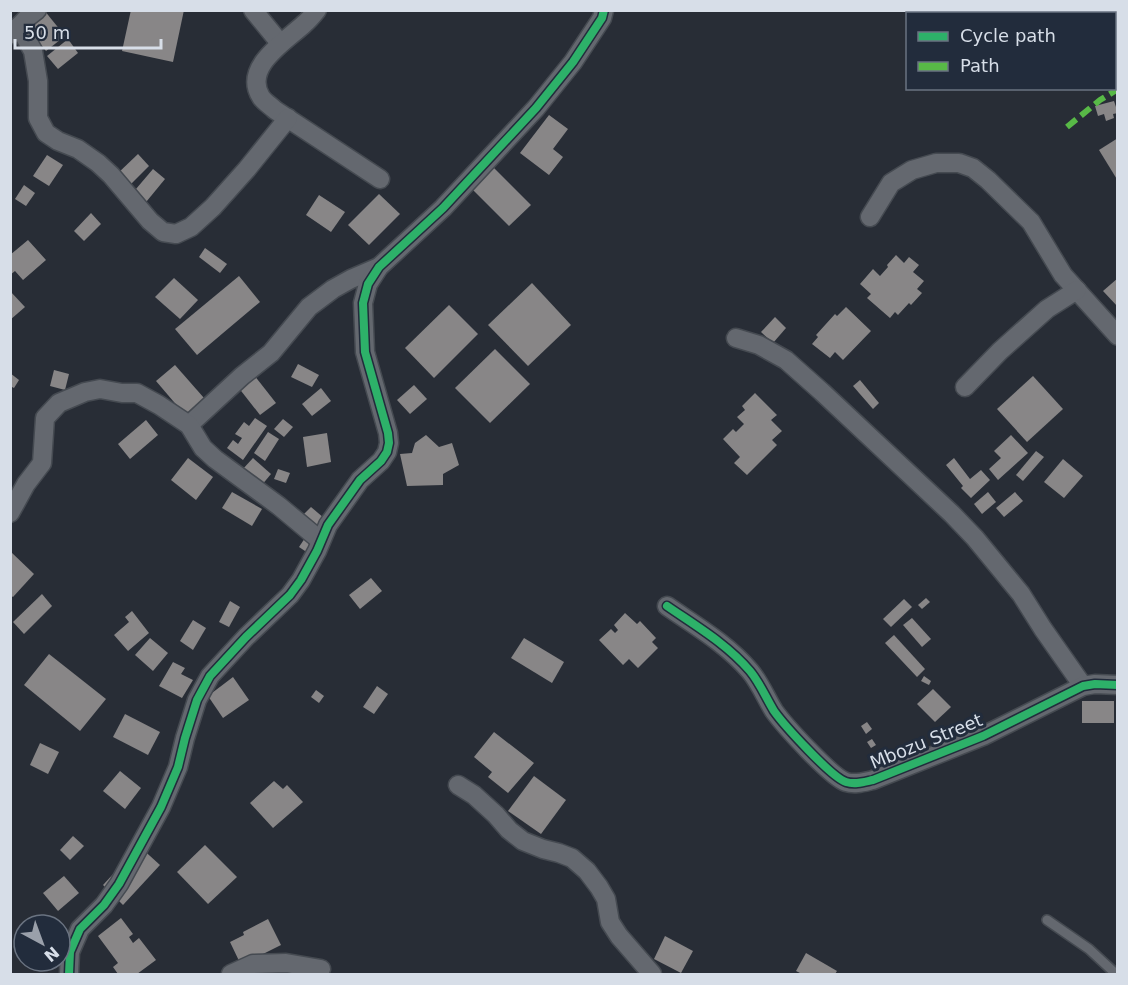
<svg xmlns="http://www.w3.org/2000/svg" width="1128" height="985" font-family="'DejaVu Sans',sans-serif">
<rect width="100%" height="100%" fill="#282d36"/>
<!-- building -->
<g fill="#888687">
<polygon points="44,10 65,36 46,51 23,23"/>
<polygon points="131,10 184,10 173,62 122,51"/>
<polygon points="68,39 78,53 58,69 47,56"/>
<polygon points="1114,101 1118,113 1113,114 1114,118 1106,121 1104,114 1098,116 1095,106"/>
<polygon points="549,115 568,129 553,149 563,157 549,175 520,153"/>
<polygon points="1118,138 1118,181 1099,150"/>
<polygon points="138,154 149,166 128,187 116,175"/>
<polygon points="47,155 63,165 49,186 33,176"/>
<polygon points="494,168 531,205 509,226 473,190"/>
<polygon points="153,169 165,179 142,207 130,196"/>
<polygon points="24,185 35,193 26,206 15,199"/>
<polygon points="379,194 400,214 369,245 348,225"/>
<polygon points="319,195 345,212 331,232 306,215"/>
<polygon points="91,213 101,224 84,241 74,231"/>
<polygon points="28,240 46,260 23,280 15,271 10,275 10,255"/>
<polygon points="205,248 227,264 220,273 199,257"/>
<polygon points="896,255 904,263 909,257 919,265 913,272 924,281 917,289 922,293 911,305 909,303 898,315 895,312 890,318 867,298 871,294 860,284 873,269 880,276 888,267 887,265"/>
<polygon points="239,276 260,302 197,355 175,329"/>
<polygon points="174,278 198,300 180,319 155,297"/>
<polygon points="1118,278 1118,307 1103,291"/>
<polygon points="532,283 571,325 528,366 488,325"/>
<polygon points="10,291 25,307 10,320"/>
<polygon points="449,305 478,334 434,378 405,348"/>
<polygon points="846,307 871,331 843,360 835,352 830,358 812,344 818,337 816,335 835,314 837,316"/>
<polygon points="775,317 786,328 773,343 761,332"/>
<polygon points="495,349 530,384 490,423 455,388"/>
<polygon points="298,364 319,375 312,387 291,377"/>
<polygon points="175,365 204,398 185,415 156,381"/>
<polygon points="54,370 69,374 65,390 50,386"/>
<polygon points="10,373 19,380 14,388 10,386"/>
<polygon points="254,375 276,403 260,415 238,387"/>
<polygon points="1033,376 1063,409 1027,442 997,409"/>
<polygon points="860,380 879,403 873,409 853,386"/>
<polygon points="414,385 427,399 410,414 397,400"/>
<polygon points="321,388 331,401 312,416 302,404"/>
<polygon points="755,393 777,415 771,420 782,431 772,440 777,445 747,475 734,463 740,457 723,439 733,429 736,432 744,424 737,417 745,410 742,406"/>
<polygon points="255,418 267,426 243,460 227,448 233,440 238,444 242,438 235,434 244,422 249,426"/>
<polygon points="283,419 293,427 284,437 274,429"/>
<polygon points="146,420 158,435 130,459 118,444"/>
<polygon points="268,432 279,439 265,461 254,453"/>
<polygon points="327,433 331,462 307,467 303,437"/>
<polygon points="426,435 439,447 452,443 459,465 443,474 443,485 407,486 400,454 412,453 415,443"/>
<polygon points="1011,435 1028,453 998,480 989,469 1001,458 994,451"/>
<polygon points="1036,451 1044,457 1023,481 1016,475"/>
<polygon points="188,458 213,477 196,500 171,480"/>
<polygon points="253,458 271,474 261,486 242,470"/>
<polygon points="954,458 970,479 981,470 990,480 971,498 961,488 963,486 946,465"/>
<polygon points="1063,459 1083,476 1064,498 1044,482"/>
<polygon points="278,469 290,473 286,483 274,479"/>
<polygon points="232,492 262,509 252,526 222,508"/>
<polygon points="988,492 996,502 982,514 974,504"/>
<polygon points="1015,492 1023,501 1004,517 996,508"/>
<polygon points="311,507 324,518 317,526 303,515"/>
<polygon points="305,538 317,545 311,555 299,547"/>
<polygon points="10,551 34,574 13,597 10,595"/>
<polygon points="371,578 382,591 360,609 349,595"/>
<polygon points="42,594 52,606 24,634 13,622"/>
<polygon points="926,598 930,602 922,609 918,605"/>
<polygon points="904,599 912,607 891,627 883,619"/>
<polygon points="230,601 240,607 229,627 219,622"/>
<polygon points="132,611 149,633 128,651 114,635 129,622 125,617"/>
<polygon points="625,613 637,624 640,621 656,638 652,642 658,648 638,668 629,659 623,665 599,640 611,629 615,633 618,630 614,625"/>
<polygon points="912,618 931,639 922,647 903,625"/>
<polygon points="193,620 206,628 193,650 180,641"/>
<polygon points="894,635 925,669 917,677 885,643"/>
<polygon points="150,638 168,653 153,671 135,655"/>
<polygon points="524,638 564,662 552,683 511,658"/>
<polygon points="49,654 106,699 80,731 24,685"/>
<polygon points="173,662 185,668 181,674 193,680 182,698 159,686"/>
<polygon points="924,676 931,681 929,685 921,681"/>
<polygon points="233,677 249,700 223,718 208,696"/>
<polygon points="377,686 388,694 374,714 363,707"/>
<polygon points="933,689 951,707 935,722 917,704"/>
<polygon points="316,690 324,696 319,703 311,697"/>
<rect x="1082" y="701" width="32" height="22"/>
<polygon points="125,714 160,732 148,755 113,737"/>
<polygon points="867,722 872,729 866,734 861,726"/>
<polygon points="494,732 534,763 508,793 488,777 492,772 474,757"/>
<polygon points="872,739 876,745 871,748 867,742"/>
<polygon points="40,743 59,752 48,774 30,765"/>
<polygon points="120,771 141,788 125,809 103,791"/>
<polygon points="534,776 566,800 541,834 508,811"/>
<polygon points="274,781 283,789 287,785 303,802 273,828 250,803"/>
<polygon points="73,836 84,846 70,860 60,850"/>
<polygon points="205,845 237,877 208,904 177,872"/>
<polygon points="139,846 160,865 123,905 103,885"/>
<polygon points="64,876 79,893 58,911 43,893"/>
<polygon points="121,918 133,934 129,937 133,943 139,938 156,960 137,974 118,974 113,967 118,963 98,936"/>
<polygon points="268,919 281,945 241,965 230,942 244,935 243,932"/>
<polygon points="665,936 693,951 681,973 654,959"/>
<polygon points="806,953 837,971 835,974 802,974 796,971"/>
</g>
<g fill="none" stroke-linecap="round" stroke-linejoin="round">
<!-- service casing -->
<g stroke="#454a51" stroke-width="12">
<polyline id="service" points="1047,920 1089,949 1116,974"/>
</g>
<!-- minor casing -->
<g stroke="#454a51" stroke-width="21">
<g id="minor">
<polyline points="253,10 280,43"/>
<path d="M317,10c-4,5 -8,10 -13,14 -18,17 -62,43 -43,73 3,5 10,9 14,13l105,69"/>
<polyline points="19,26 33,51 38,81 38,118 46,133 58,141 78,149 98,163 111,175 150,221 163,232 176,234 191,227 213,207 247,169 288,118"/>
<polyline points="12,34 28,17 37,10"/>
<polyline points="870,217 891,183 912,170 936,163 959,163 973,168 988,180 1031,222 1063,275 1118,336"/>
<polyline points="736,338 759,345 786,360 822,392 952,514 975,538 1021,594 1043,629 1083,686"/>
<polyline points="965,387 1000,351 1047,309 1077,290"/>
<polyline points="189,425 242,376 271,353 309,307 333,289 351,279 379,267"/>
<polyline points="10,513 26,484 42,463 45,418 59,403 85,392 100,389 122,393 137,393 159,405 189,425 203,448 215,459 279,506 321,541"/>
<path d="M667,606c29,20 60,38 83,65 10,12 16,27 24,40 10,14 57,66 72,71 9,3 18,0 27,-2l110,-44 100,-50 12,-2 23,1"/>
<polyline points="458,785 474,795 496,815 509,830 523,841 543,849 559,853 572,858 587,871 599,887 606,899 610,922 619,936 652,974"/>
<polyline points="69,974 70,952 80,929 104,905 119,884 161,807 178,767 185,738 197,700 210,676 246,637 290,595 301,580 317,551 328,525 360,480 381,461 387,452 389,443 388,433 365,352 363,303 368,284 379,267 443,208 536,108 573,62 602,18 604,10"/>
<polyline points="231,974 253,964 286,963 321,969"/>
</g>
</g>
<!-- service -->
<use href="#service" stroke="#64686f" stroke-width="9"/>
<!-- minor -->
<use href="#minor" stroke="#64686f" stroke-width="18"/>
<!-- quiet -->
<polyline stroke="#58b947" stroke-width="6" stroke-dasharray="12 6" stroke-linecap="butt" points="1067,127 1100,100 1118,89"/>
<!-- cycleway casing -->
<g stroke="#222c3c" stroke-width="11">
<g id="cycleway">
<path d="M667,606c29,20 60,38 83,65 10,12 16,27 24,40 10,14 57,66 72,71 9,3 18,0 27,-2l110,-44 100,-50 12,-2 23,1"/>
<polyline points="69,974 70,952 80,929 104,905 119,884 161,807 178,767 185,738 197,700 210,676 246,637 290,595 301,580 317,551 328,525 360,480 381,461 387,452 389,443 388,433 365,352 363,303 368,284 379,267 443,208 536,108 573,62 602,18 604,10"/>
</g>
</g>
<!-- cycleway -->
<use href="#cycleway" stroke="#2db169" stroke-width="8"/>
</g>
<g text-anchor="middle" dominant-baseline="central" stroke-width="6" stroke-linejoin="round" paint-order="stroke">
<!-- street labels -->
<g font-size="18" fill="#d7dee8" stroke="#222c3c">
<text transform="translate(926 741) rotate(-22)">Mbozu Street</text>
</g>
</g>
<!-- border -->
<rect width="1128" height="985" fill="none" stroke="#d7dee8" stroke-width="24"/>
<!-- legend -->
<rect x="906" y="12" width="210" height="78" fill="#222c3c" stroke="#6a7381" stroke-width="1.5"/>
<rect x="918" y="32" width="30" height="9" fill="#2db169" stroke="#6a7381" stroke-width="1.5"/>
<text x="960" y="42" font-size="18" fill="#d7dee8">Cycle path</text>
<rect x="918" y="62" width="30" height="9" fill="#58b947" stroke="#6a7381" stroke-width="1.5"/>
<text x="960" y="72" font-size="18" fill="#d7dee8">Path</text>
<!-- north arrow -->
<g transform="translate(42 943) rotate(139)"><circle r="28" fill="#222c3c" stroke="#6a7381" stroke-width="1.5"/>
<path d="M0-4.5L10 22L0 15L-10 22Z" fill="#9aa0aa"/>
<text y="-9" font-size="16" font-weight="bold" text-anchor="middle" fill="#d7dee8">N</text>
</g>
<!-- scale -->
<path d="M15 39v9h146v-9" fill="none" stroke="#d7dee8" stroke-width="3"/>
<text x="24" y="39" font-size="18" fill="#d7dee8" stroke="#222c3c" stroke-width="4.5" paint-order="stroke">50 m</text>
</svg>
